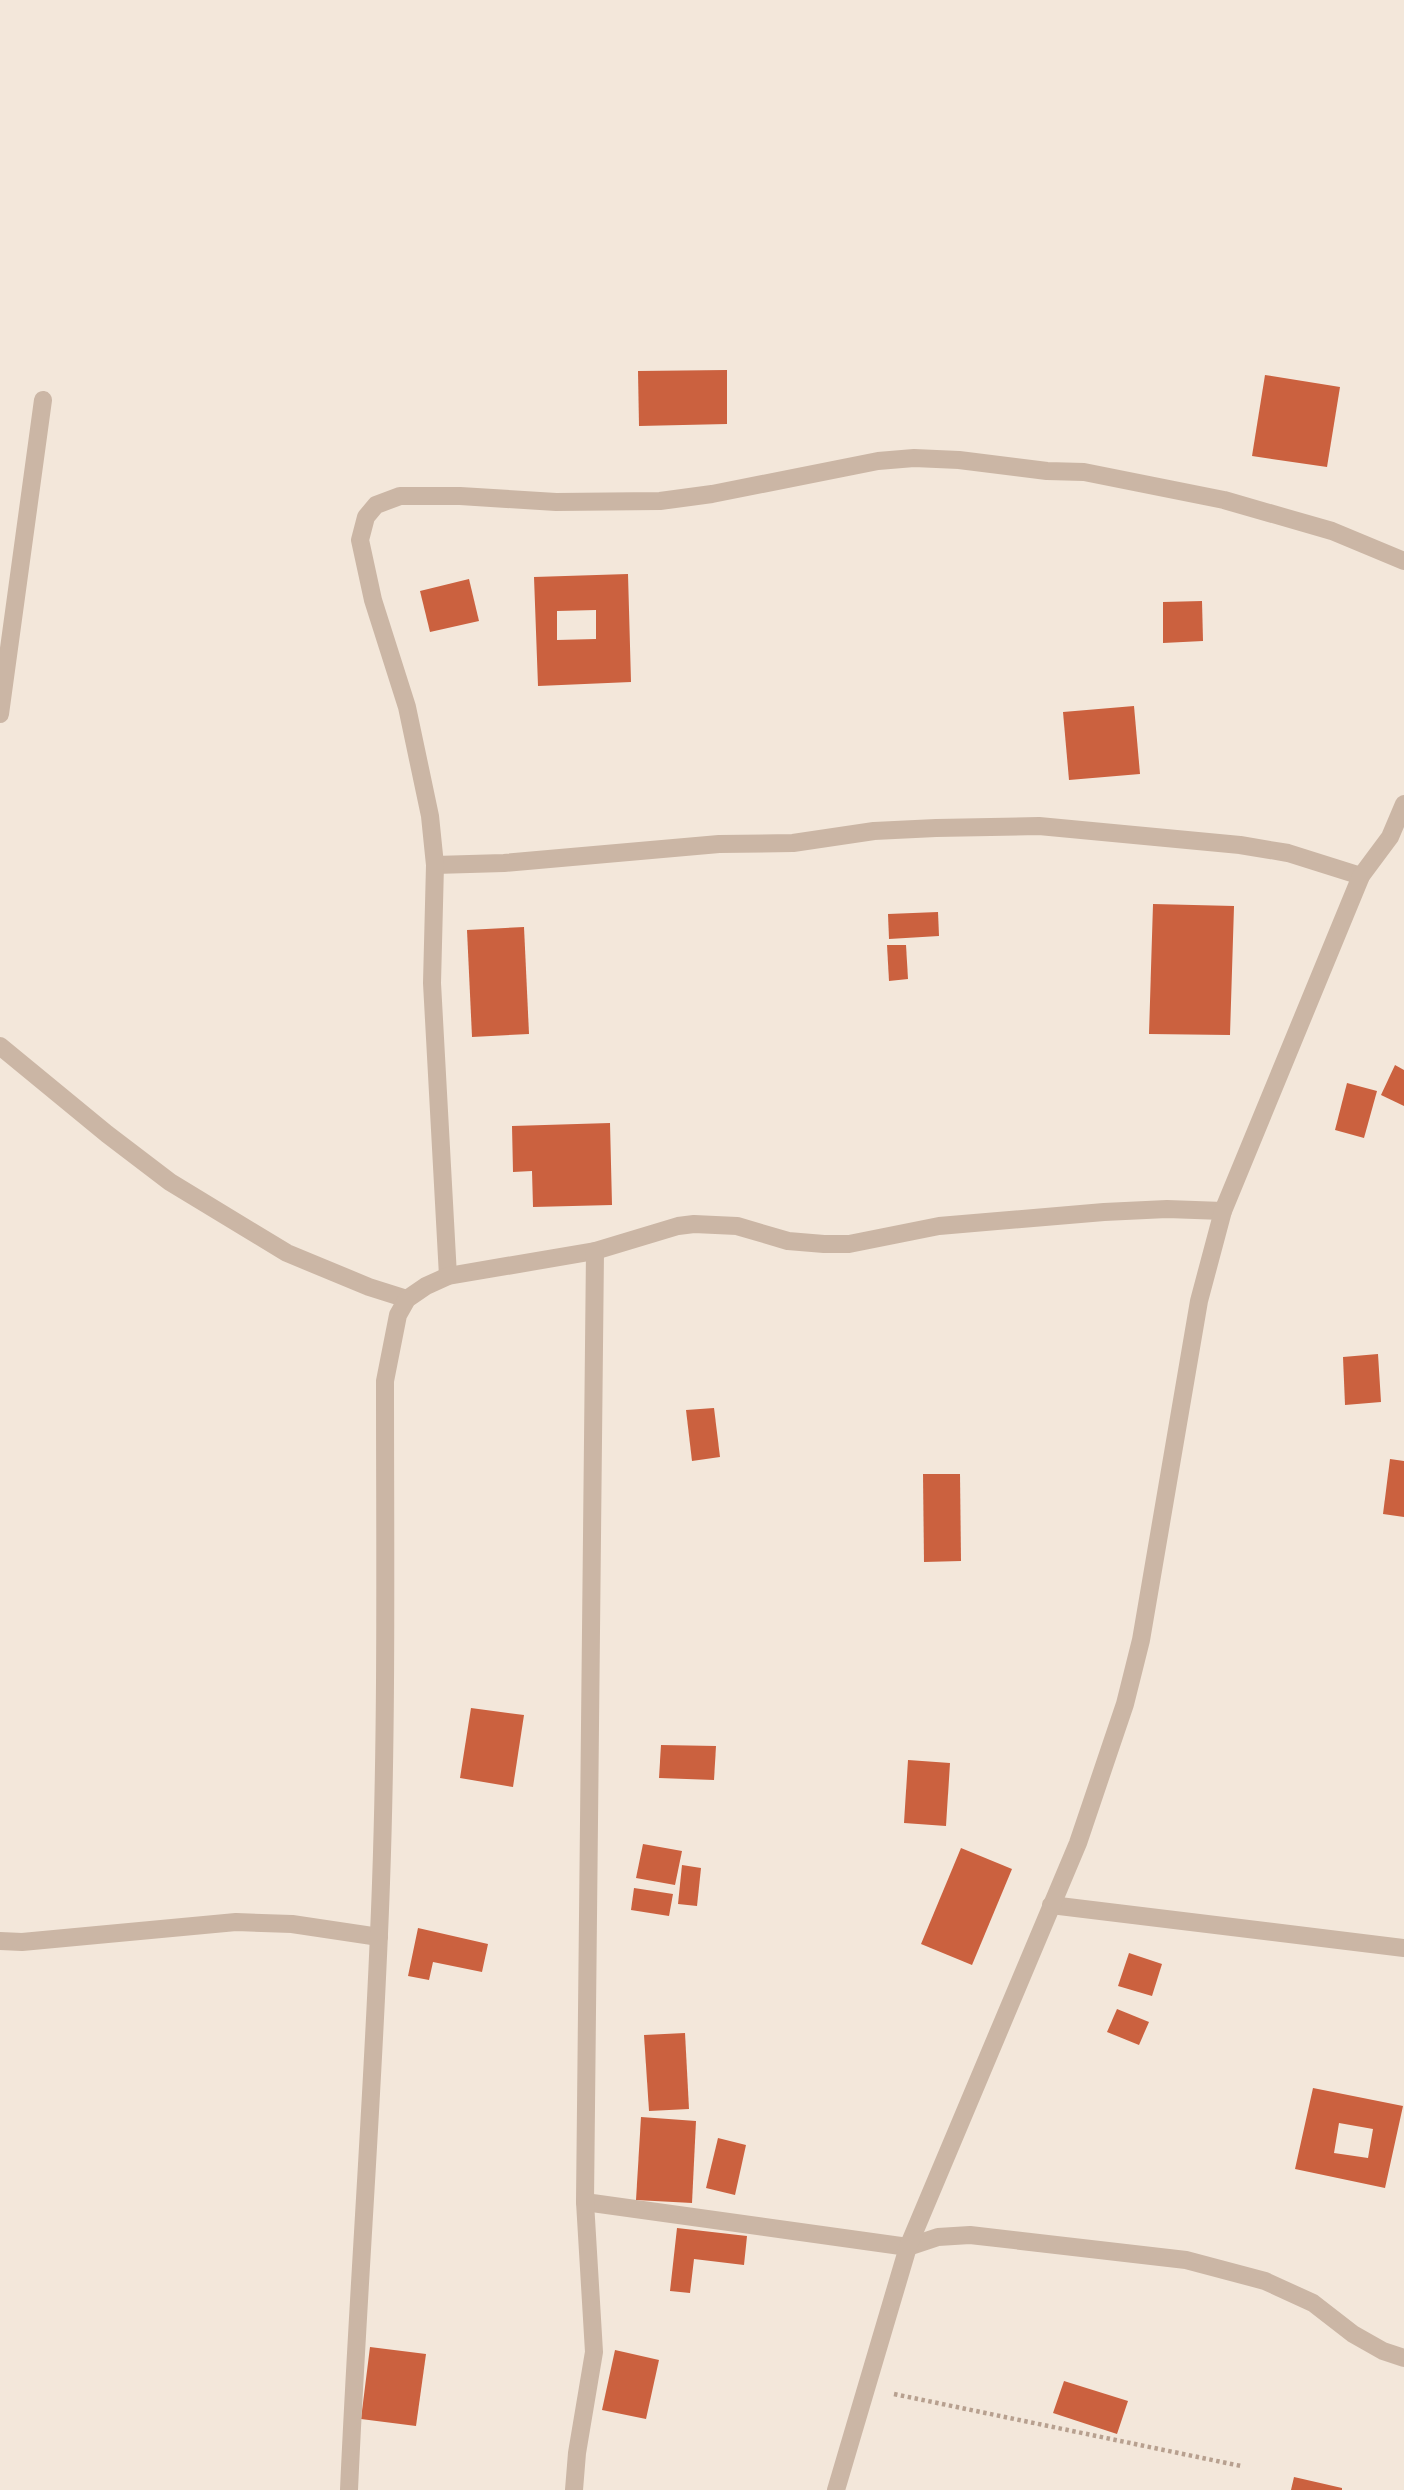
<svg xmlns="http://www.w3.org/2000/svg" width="1404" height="2490" font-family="Helvetica,sans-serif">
<rect width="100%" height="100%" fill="#f3e7da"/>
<!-- building -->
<g fill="#cb613f" fill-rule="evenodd">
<polygon points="727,370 727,424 639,426 638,371"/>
<polygon points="1265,375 1340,387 1327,467 1252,456"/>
<path d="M628,574l3,108 -93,4 -4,-109zM596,610v29l-39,1v-29z"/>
<polygon points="469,579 479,621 430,632 420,591"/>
<polygon points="1202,601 1203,641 1163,643 1163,602"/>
<polygon points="1134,706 1140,774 1069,780 1063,712"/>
<polygon points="1153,904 1234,906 1230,1035 1149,1034"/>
<polygon points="938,912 939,936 889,939 888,914"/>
<polygon points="524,927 529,1034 472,1037 467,930"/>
<polygon points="887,945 906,945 908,979 889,981"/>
<polygon points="1395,1065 1404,1070 1404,1106 1381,1095"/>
<polygon points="1347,1083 1377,1091 1364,1138 1335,1130"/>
<polygon points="610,1123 612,1205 533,1207 532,1171 513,1172 512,1126"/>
<polygon points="1378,1354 1381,1402 1345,1405 1343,1357"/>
<polygon points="714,1408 720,1457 692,1461 686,1410"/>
<polygon points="1390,1459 1404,1461 1404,1517 1383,1514"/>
<polygon points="923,1474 960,1474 961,1561 924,1562"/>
<polygon points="471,1708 524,1715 513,1787 460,1778"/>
<polygon points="661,1745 716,1746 714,1780 659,1778"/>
<polygon points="908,1760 950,1763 946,1826 904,1823"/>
<polygon points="643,1844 682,1851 675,1885 636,1878"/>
<polygon points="961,1848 1012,1869 972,1965 921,1944"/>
<polygon points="682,1865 701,1868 697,1906 678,1904"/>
<polygon points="634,1888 673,1894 669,1916 631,1910"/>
<polygon points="418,1928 488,1944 482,1972 433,1962 429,1980 408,1976"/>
<polygon points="1129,1953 1162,1964 1152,1996 1118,1986"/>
<polygon points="1117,2009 1149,2022 1139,2045 1107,2032"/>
<polygon points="685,2033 689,2109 649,2111 644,2035"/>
<path d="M1313,2088l90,18 -18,82 -90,-19zM1339,2123l34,6 -5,29 -34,-5z"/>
<polygon points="641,2117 696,2121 692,2203 636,2200"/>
<polygon points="718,2138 746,2145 735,2195 706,2188"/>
<polygon points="677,2228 747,2236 744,2265 694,2259 690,2293 670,2291"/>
<polygon points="370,2347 426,2354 416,2426 361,2419"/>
<polygon points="615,2350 659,2360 646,2419 602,2410"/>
<polygon points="1064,2381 1128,2401 1117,2434 1053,2413"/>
<polygon points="1294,2477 1342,2488 1342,2490 1291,2490"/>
</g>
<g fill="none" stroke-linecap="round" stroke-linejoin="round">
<!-- path -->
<polyline stroke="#b7a08f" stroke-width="4.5" stroke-dasharray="3.5 3.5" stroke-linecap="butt" points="894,2394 1241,2466"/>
<!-- minor -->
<g stroke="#cbb6a5" stroke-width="18">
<polyline points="0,714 43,400"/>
<polyline points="435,865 504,863 719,844 793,843 874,831 936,828 1039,826 1240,845 1288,853 1361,876"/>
<polyline points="0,1046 107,1134 170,1182 287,1253 369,1287 407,1299"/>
<polyline points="448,1276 432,983 435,865 430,816 407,707 373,600 360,540 366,517 376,505 400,496 460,496 556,502 660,501 712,494 878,461 914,458 959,460 1047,471 1084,472 1224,500 1332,531 1404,561"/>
<polyline points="1051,1905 1404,1948"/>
<polyline points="0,1941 22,1942 236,1922 292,1924 379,1937"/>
<polyline points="585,2202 908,2247 938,2237 970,2235 1186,2260 1265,2281 1313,2303 1353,2334 1383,2351 1404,2358"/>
<path d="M349,2490c9,-203 25,-405 32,-607 6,-167 4,-335 4,-502l13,-66 9,-16 19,-13 22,-10 147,-25 83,-25 16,-2 43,2 51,15 36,3h25l90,-18 165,-14 63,-3 56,2"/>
<polyline points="574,2490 577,2453 594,2352 585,2202 595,1251"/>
<polyline points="836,2490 908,2247 1078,1843 1125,1704 1141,1640 1199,1301 1223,1211 1361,876 1390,837 1404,804"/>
</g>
</g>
</svg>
